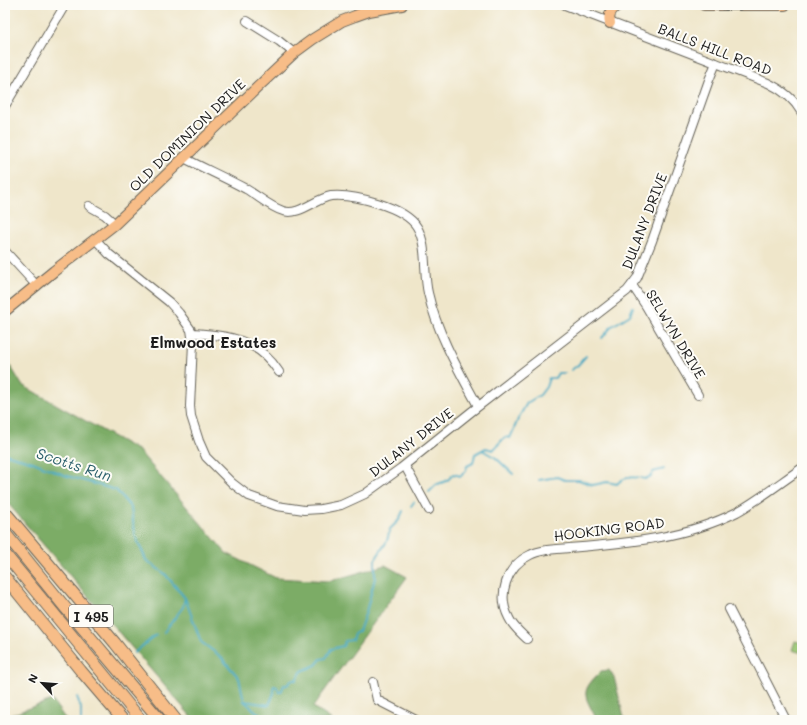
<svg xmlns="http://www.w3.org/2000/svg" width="807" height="725" font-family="Mali,sans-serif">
<rect width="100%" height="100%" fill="#fdfcf7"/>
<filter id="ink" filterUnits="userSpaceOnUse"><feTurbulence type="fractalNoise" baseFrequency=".025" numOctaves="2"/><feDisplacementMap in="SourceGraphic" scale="8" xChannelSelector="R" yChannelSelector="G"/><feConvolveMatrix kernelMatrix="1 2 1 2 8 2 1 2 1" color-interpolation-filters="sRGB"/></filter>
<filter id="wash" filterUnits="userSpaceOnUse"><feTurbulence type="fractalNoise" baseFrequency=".012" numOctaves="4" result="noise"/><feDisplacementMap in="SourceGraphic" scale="16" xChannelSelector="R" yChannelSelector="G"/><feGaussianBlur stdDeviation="0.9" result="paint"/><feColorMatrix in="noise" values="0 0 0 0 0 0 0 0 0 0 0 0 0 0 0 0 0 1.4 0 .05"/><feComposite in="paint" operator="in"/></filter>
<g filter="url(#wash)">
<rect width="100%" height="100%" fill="#efe6ca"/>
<!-- green -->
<polygon fill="#9bc774" stroke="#5c7248" points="795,641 802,643 802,653 792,650"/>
<!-- forest -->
<g fill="#7cac66" stroke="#4c6441">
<polygon points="5,357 22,385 139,451 226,553 276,578 330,581 385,565 407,577 313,707 332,720 194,720 5,500"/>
<path d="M609,670l5,7 10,41 1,2h-28c-13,-26 -18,-27 4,-49z"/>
<polygon points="52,700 66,720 5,720 5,717"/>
</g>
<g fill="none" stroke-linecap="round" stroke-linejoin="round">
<!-- stream -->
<g stroke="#41a7c1" stroke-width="2">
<polyline points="602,338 612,326 630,315 633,307"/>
<polyline points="571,370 577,366 586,356"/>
<polyline points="482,450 496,458 513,474"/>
<polyline points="5,454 33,462 64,475 116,490 131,508 135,535 146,560 165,574 185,598 201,642 220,656 239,678 244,701 266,720"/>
<polyline points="641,478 645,479 651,476 653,472 664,469"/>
<path d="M539,480l18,-3 8,3h14l14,5 14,-3 10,2c5,-6 15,-8 21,-6"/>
<path d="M429,492c2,-2 5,-5 7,-7 8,-4 11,-2 17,-11l8,2 5,-6 1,-4 6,-3 2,-9 11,-6 7,2 12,-13 5,1 9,-21 8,-14 13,-8 6,-8 3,-9h6l3,-5h7"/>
<polyline points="411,506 414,502"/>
<polyline points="164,632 180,611 183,607 185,598"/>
<polyline points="134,653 156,635"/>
<polyline points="77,697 81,708 81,720"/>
<polyline points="244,701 269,705 274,693 273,688 274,686 277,687 279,692 281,692 284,685 287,685 292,680 296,680 302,671 316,665 321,659 326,658 331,649 343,646 345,641 352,640 354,634 359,631 366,612 375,578 375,560 387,541 390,529 399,520 403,511"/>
</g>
</g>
</g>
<g filter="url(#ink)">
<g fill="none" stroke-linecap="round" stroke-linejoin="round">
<!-- minor casing -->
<g stroke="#666359" stroke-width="10">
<g id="minor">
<path d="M565,5l203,78c15,7 26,16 34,30"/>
<polyline points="247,21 279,41 294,53"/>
<polyline points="5,106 65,5"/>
<path d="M184,158c21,11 42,20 62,31 12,7 24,18 37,22 16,5 32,-12 48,-15 23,-2 74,11 86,31 11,19 6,45 11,66 9,40 31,78 50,113"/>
<polyline points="89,206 105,215 115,224"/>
<polyline points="95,239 109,254 169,302 179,313 191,330 193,343 190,406 191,416 199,441 206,457 232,483 249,496 277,506 304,510 321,509 341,505 365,494 401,468 471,412 627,291 637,278 652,241 709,80 716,63"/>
<polyline points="5,251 37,286"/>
<polyline points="632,285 646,306 698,395"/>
<path d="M192,333c36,2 66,6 87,39"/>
<polyline points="405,466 429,510"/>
<polyline points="729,609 786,720"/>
<path d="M527,639c-6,-6 -14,-12 -18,-21 -12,-22 -3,-52 21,-63 5,-3 11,-4 17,-5 64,-6 131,-8 190,-38 23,-13 43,-29 65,-44"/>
<polyline points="373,682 377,700 416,720"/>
</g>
</g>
<!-- major casing -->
<g stroke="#666359" stroke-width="12">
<g id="major">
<polyline points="704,5 785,5"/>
<path d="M610,23c-2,-8 1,-15 9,-18"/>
<polyline points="5,311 54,271 115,224 262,83 294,53 313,39 342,21 355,16 369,11 402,5"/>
</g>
</g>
<!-- highway casing -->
<g stroke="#666359" stroke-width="13">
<g id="highway">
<polyline points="5,512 115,643 176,720"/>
<polyline points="5,533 64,606 160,720"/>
<polyline points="5,554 141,720"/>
<polyline points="5,577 81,671 123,720"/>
</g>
</g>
<!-- minor -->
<use href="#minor" stroke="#fff" stroke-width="8"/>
<!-- major -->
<use href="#major" stroke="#f7bd88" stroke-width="10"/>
<!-- highway -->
<use href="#highway" stroke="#f7bd88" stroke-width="11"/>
</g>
</g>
<g text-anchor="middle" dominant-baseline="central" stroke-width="4" stroke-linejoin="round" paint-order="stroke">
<!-- shield labels -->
<rect fill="#fdfcf7" stroke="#605f5e" stroke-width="1" x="69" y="605" width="44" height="22" rx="3"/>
<g font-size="13" font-weight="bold" fill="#1c1c1c">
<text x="91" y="616">I 495</text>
</g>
<!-- street labels -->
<g font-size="14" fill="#1c1c1c" stroke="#fdfcf7">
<text transform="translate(715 49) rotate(21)">BALLS HILL ROAD</text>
<text transform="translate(187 135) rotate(-44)">OLD DOMINION DRIVE</text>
<text transform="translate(644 221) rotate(-69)">DULANY DRIVE</text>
<text transform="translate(676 334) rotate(59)">SELWYN DRIVE</text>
<text transform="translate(411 442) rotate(-38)">DULANY DRIVE</text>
<text transform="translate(609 529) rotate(-7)">HOOKING ROAD</text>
</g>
<!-- neighbourhood labels -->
<g font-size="15" font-weight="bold" fill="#1c1c1c" stroke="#fdfcf7">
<text x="213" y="342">Elmwood Estates</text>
</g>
<!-- water labels -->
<g font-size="15" font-style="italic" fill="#2e626e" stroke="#fdfcf7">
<text transform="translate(74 464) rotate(18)">Scotts Run</text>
</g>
</g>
<!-- margin -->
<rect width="807" height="725" fill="none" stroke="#fdfcf7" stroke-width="20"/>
<!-- north arrow -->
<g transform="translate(42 683) rotate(296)" stroke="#fdfcf7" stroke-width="3" paint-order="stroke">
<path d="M0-3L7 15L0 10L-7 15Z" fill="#1c1c1c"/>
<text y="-6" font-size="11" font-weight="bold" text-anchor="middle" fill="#1c1c1c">N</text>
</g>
</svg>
